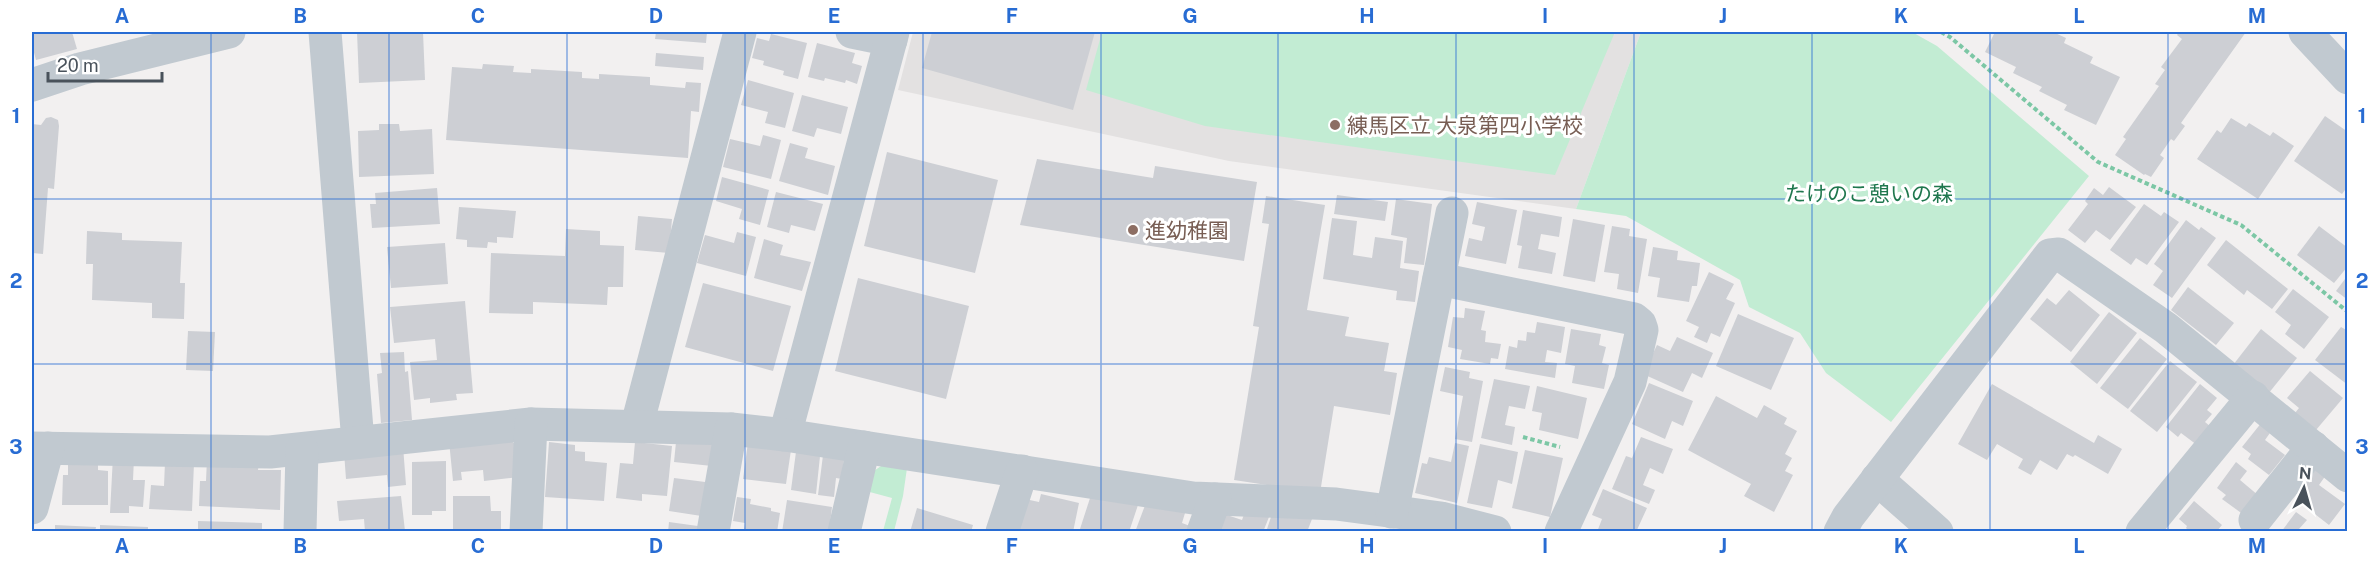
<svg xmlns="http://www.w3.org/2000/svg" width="2379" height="563" font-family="'Public Sans','Noto Sans JP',sans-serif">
<rect width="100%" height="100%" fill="#f2f0f0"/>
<!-- education -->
<polygon fill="#e3e1e1" points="913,32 1641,32 1576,209 1229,161 898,90"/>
<!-- green -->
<g fill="#c2ecd3">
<polygon points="1102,32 1615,32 1555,175 1205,126 1086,90"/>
<polygon points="1641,32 1912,32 1937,46 2089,176 1891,422 1826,373 1800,333 1749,307 1740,280 1626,216 1576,209"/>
<polygon points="884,464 907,468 903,496 894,531 883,531 892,498 866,491 871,473"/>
</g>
<!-- building -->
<g fill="#cdcfd4">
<polygon points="32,32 72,32 77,49 36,60 32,45"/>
<polygon points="357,32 423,32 425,80 359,83"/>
<polygon points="656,32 707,32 706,43 655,39"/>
<polygon points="932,32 1095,32 1073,110 922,68"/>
<polygon points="1995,32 2053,32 2066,38 2064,43 2093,57 2090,63 2120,77 2096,125 2064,110 2067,105 2039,91 2042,87 2013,73 2016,67 1985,52"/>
<polygon points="2179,32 2246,32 2181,123 2185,126 2174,141 2171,139 2160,155 2164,158 2151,177 2145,174 2144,175 2115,155 2126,139 2123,137 2159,86 2155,84 2165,70 2161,67 2182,39 2177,35"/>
<polygon points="771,34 807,43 798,79 783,75 784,71 763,65 764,61 752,58 757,38 769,41"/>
<polygon points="817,43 855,53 852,63 862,66 857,84 846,80 845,83 825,78 824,81 808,77"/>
<polygon points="656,53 704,57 703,70 655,66"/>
<polygon points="483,64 514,66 513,72 531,73 531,69 582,72 582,78 599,79 599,74 650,77 650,85 685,88 686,82 701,83 699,112 691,111 688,158 446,140 452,67 482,69"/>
<polygon points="748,80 794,93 785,128 765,123 768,112 741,105"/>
<polygon points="802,95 848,107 841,134 817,128 814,137 792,131"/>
<polygon points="2325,116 2348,132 2348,186 2342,194 2294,161"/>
<polygon points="51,117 58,120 59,126 54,189 48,188 43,254 32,253 32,124 41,125 46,118"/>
<polygon points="2231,118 2246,127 2249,123 2270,136 2273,132 2294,146 2258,199 2197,159 2217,130 2221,133"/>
<polygon points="379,124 399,124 400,131 432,129 434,174 359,177 358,131 379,130"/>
<polygon points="763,135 781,140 771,179 723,167 730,139 760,146"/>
<polygon points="790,143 808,148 805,158 835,166 828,195 779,181"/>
<polygon points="887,152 998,180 975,273 864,246"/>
<polygon points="1037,159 1153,178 1155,166 1257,182 1244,261 1020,225"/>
<polygon points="722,177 769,190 760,225 739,219 742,209 716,201"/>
<polygon points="2109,187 2136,207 2110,240 2096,230 2085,243 2068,230 2088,204 2085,201 2094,188 2103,195"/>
<polygon points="437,188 440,224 372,228 370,204 376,204 375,193"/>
<polygon points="776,192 823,204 815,231 791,225 789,233 767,227"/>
<polygon points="1337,195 1388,202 1385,221 1334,214"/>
<polygon points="1266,196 1325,205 1307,310 1349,317 1345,336 1389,343 1384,371 1397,373 1390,415 1334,406 1320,493 1234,480 1259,327 1253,326 1269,224 1262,223"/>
<polygon points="1396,199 1432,204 1424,265 1404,263 1407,238 1391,235"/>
<polygon points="1477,202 1517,210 1506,264 1465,256 1469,238 1482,241 1485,227 1472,224"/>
<polygon points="2144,204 2161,216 2164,212 2179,222 2147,265 2136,258 2131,265 2110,250"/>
<polygon points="459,207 516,211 513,238 497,237 497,243 488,242 487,248 467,247 467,240 456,239"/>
<polygon points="1523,210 1562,217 1559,237 1541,234 1538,249 1556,253 1552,274 1518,268 1522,246 1517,245"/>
<polygon points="638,216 672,219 669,253 635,250"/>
<polygon points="1332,218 1357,221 1353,255 1372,258 1375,237 1403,241 1400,268 1419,271 1415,302 1396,300 1397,291 1323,279"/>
<polygon points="1573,219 1605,225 1595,282 1563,276"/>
<polygon points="2186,220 2199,230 2201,227 2216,238 2172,298 2153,285 2163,271 2154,264"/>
<polygon points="1612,226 1630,229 1629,236 1647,239 1638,293 1617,289 1619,274 1604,272"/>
<polygon points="2319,226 2348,248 2348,266 2334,283 2297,255"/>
<polygon points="566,229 600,231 600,245 624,246 623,287 608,287 607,305 533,302 533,314 489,313 491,253 565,256"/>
<polygon points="87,231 122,233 122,240 182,242 180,283 185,283 184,319 152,318 152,303 92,300 93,264 86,264"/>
<polygon points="737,232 756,237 746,276 697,263 705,235 734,243"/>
<polygon points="764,239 783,245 780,255 811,262 802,291 754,278"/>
<polygon points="2226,240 2288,289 2272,309 2247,290 2244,295 2207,265"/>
<polygon points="445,243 448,284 391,288 387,247"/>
<polygon points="1653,247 1678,251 1677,260 1700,263 1697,286 1692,286 1689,302 1657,297 1660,278 1648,276"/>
<polygon points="1709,272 1734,284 1726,299 1735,303 1720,337 1711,333 1707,343 1694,337 1699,327 1686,321"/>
<polygon points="2348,275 2348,300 2336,291"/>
<polygon points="858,278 969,306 946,399 835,371"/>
<polygon points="703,283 791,306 773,371 685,347"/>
<polygon points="2188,287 2234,323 2216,345 2171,310"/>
<polygon points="2293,289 2329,317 2304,349 2285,334 2291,325 2275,312"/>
<polygon points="2069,290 2100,315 2071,352 2030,319 2047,298 2056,305"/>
<polygon points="465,301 473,393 456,394 457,400 430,403 430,398 414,400 410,362 437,360 435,339 394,343 390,307"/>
<polygon points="1465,308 1485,311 1481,330 1486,331 1485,342 1501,344 1498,359 1491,358 1490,364 1460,359 1462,350 1448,347 1453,317 1464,318"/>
<polygon points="2109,312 2137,333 2097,384 2070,362"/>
<polygon points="1738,314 1794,338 1771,390 1716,366"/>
<polygon points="1537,322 1565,327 1561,353 1547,350 1545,362 1557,363 1555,378 1505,369 1509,346 1517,348 1518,340 1526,341 1527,332 1535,333"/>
<polygon points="2341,327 2348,331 2348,385 2315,360"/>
<polygon points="1571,329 1601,334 1599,345 1606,347 1602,363 1609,365 1604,389 1572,383 1575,366 1565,364"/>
<polygon points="2261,329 2297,358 2268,394 2233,365"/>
<polygon points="188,331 215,332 213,371 186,370"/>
<polygon points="1677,337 1713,353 1702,378 1692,373 1683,392 1643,374 1657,345 1670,351"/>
<polygon points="2140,338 2167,359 2128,409 2100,388"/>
<polygon points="404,352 405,372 408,371 412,420 381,423 377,374 382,373 380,353"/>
<polygon points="2170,361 2197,382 2157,432 2130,411"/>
<polygon points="1445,367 1470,372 1469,378 1483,381 1472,442 1455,439 1463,396 1440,391"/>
<polygon points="2310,371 2343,398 2316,430 2295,413 2299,408 2287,398"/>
<polygon points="1494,379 1530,386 1525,409 1509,406 1505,425 1515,427 1512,445 1481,438"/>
<polygon points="1649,383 1693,401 1683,426 1672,421 1665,439 1632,424"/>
<polygon points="1992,384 2094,443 2098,435 2122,449 2108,474 2075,455 2073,457 2067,454 2057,470 2040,460 2031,475 2018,468 2023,459 1997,444 1987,460 1958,444"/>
<polygon points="2200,384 2217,398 2207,410 2212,414 2205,422 2211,427 2197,445 2181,433 2178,437 2166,427"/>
<polygon points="1537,386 1587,398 1578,439 1539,430 1542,413 1532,411"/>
<polygon points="1716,396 1757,418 1764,405 1787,418 1784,424 1797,431 1785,454 1792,458 1785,471 1793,475 1774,512 1744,496 1751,484 1688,450"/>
<polygon points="2262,422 2272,430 2265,440 2285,455 2269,475 2248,459 2251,454 2242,447"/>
<polygon points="677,432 715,435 712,466 674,462"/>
<polygon points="512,435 513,443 517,443 520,477 484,481 483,470 461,472 462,480 453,481 449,441"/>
<polygon points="1641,437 1673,449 1663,474 1650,468 1643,485 1655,490 1649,504 1612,489 1626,456 1632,458"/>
<polygon points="549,442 575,445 575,451 585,452 585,461 607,463 604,501 545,497"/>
<polygon points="635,442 672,446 667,496 642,494 642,501 616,498 620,463 633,464"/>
<polygon points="748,442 792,443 786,484 743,479"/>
<polygon points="1455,443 1469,446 1457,503 1415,493 1422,463 1427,464 1429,457 1451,462"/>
<polygon points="797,444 821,447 816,494 791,490"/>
<polygon points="1480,444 1518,452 1512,484 1498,480 1492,508 1467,503"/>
<polygon points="403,446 406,485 388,487 387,475 346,479 344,452"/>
<polygon points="824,447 845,451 842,479 836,478 834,497 818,495"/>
<polygon points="1525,450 1563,458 1550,517 1512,508"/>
<polygon points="113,456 134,458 133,480 145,480 143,507 129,506 129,513 110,513"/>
<polygon points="207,459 259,461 258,470 281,470 280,510 199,506 200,481 206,481"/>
<polygon points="446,461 446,511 432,511 432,515 412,515 412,462"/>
<polygon points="165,462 194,463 192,511 149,509 151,485 164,486"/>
<polygon points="2236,462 2247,471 2240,480 2259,496 2244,515 2222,499 2226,495 2217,488"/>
<polygon points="68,463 98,464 98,470 108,471 108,505 62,505 63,475 68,475"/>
<polygon points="2316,467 2326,475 2319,485 2345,504 2329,525 2302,504 2305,500 2296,493"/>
<polygon points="674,478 713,483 708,517 669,511"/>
<polygon points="1603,489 1647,508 1636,532 1597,532 1602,519 1592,515"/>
<polygon points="1092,492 1139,502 1129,532 1079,532"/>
<polygon points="1041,494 1079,503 1073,532 1017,530 1025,499 1039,502"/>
<polygon points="401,496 405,531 365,532 364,519 339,521 337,501"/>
<polygon points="453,496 490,496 491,511 501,511 501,532 453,532"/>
<polygon points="737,497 751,499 750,504 771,508 771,511 780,513 777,532 744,529 745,523 733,521"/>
<polygon points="787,500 832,507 829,532 782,532"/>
<polygon points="1147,500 1185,513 1182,523 1190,526 1188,532 1135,532"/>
<polygon points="2194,501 2222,525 2216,532 2190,532 2186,528 2187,526 2179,519"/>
<polygon points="917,508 973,525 971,532 910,532"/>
<polygon points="1274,508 1312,519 1307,532 1266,532"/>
<polygon points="1246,509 1269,517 1263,532 1217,532 1224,514 1242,520"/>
<polygon points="2296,512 2307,520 2299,529 2302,532 2281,532"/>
<polygon points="198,521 262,523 262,532 198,532"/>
<polygon points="669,522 705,527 705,532 668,532"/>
<polygon points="55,525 96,527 95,532 55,532"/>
<polygon points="100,525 148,527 148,532 100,532"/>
</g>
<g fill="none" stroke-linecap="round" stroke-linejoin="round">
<!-- path -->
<g stroke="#7cc7a5" stroke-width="4" stroke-dasharray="4.5 3" stroke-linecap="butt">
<polyline points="1941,32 1950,37 2098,162 2241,225 2348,312"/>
<polyline points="1523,437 1560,447"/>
</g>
<!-- minor -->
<g stroke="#c1c9d0" stroke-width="33">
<polyline points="325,32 358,442"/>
<polyline points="852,32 891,40"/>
<polyline points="2305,32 2348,78"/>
<polyline points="32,85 80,69 229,32"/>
<polyline points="1439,279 1634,319 1640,324 1642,330 1630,382 1561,532"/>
<polyline points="637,425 740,32"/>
<polyline points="785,435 893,32"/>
<polyline points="32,448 270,452 531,424 731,429 785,435 1193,498 1336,504 1441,518 1495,532"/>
<polyline points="1877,479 1937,532"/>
<polyline points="32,508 48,448"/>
<polyline points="1392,512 1452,213"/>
<polyline points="2255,520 2313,447"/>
<polyline points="300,532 302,450"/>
<polyline points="526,532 531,424"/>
<polyline points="713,532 731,429"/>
<polyline points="844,532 864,447"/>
<polyline points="1002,532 1022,471"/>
<polyline points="1203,532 1215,499"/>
<polyline points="1840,532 1848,517 2050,255 2059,254 2166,328 2348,476"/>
<polyline points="2142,532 2253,397"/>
</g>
</g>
<!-- grid -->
<path fill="none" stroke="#286cd3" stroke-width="1.5" stroke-opacity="0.55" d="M211,32v500M389,32v500M567,32v500M745,32v500M923,32v500M1101,32v500M1278,32v500M1456,32v500M1634,32v500M1812,32v500M1990,32v500M2168,32v500M32,199h2316M32,364h2316"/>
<!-- markers -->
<g fill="#8d6e63" stroke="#fff" stroke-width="2">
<circle cx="1335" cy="125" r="6"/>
<circle cx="1133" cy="230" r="6"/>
</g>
<g text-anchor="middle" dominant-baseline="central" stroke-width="6" stroke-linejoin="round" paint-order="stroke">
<!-- education labels -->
<g font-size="21" fill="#785e54" stroke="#fff" text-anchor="start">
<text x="1347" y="125">練馬区立 大泉第四小学校</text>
<text x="1145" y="230">進幼稚園</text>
</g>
<!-- park labels -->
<g font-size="21" fill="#1f774e" stroke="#fff">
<text x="1869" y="193">たけのこ憩いの森</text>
</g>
</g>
<!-- border -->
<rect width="2379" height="563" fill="none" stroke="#ffffff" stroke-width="66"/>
<!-- north arrow -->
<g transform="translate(2304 488) rotate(5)" stroke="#ffffff" stroke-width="4.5" paint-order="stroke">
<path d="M0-4.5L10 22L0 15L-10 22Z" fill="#49525b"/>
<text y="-9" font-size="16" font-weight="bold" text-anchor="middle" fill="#49525b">N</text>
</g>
<!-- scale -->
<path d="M48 72v9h114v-9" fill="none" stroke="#49525b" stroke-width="3"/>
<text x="57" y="72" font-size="18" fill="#49525b" stroke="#ffffff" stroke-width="4.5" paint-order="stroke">20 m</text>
<rect x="33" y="33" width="2313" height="497" fill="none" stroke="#286cd3" stroke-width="2"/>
<g font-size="20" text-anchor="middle" font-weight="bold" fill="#286cd3">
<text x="122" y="23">A</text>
<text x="300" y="23">B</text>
<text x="478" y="23">C</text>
<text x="656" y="23">D</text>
<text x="834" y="23">E</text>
<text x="1012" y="23">F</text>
<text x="1190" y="23">G</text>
<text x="1367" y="23">H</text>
<text x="1545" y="23">I</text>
<text x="1723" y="23">J</text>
<text x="1901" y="23">K</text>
<text x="2079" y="23">L</text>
<text x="2257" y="23">M</text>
<text x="16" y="123">1</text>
<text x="2362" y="123">1</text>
<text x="16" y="288">2</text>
<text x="2362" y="288">2</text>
<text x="16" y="454">3</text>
<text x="2362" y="454">3</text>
<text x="122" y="553">A</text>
<text x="300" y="553">B</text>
<text x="478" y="553">C</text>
<text x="656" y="553">D</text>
<text x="834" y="553">E</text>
<text x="1012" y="553">F</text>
<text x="1190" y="553">G</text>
<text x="1367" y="553">H</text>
<text x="1545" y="553">I</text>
<text x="1723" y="553">J</text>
<text x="1901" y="553">K</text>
<text x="2079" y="553">L</text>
<text x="2257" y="553">M</text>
</g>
</svg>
